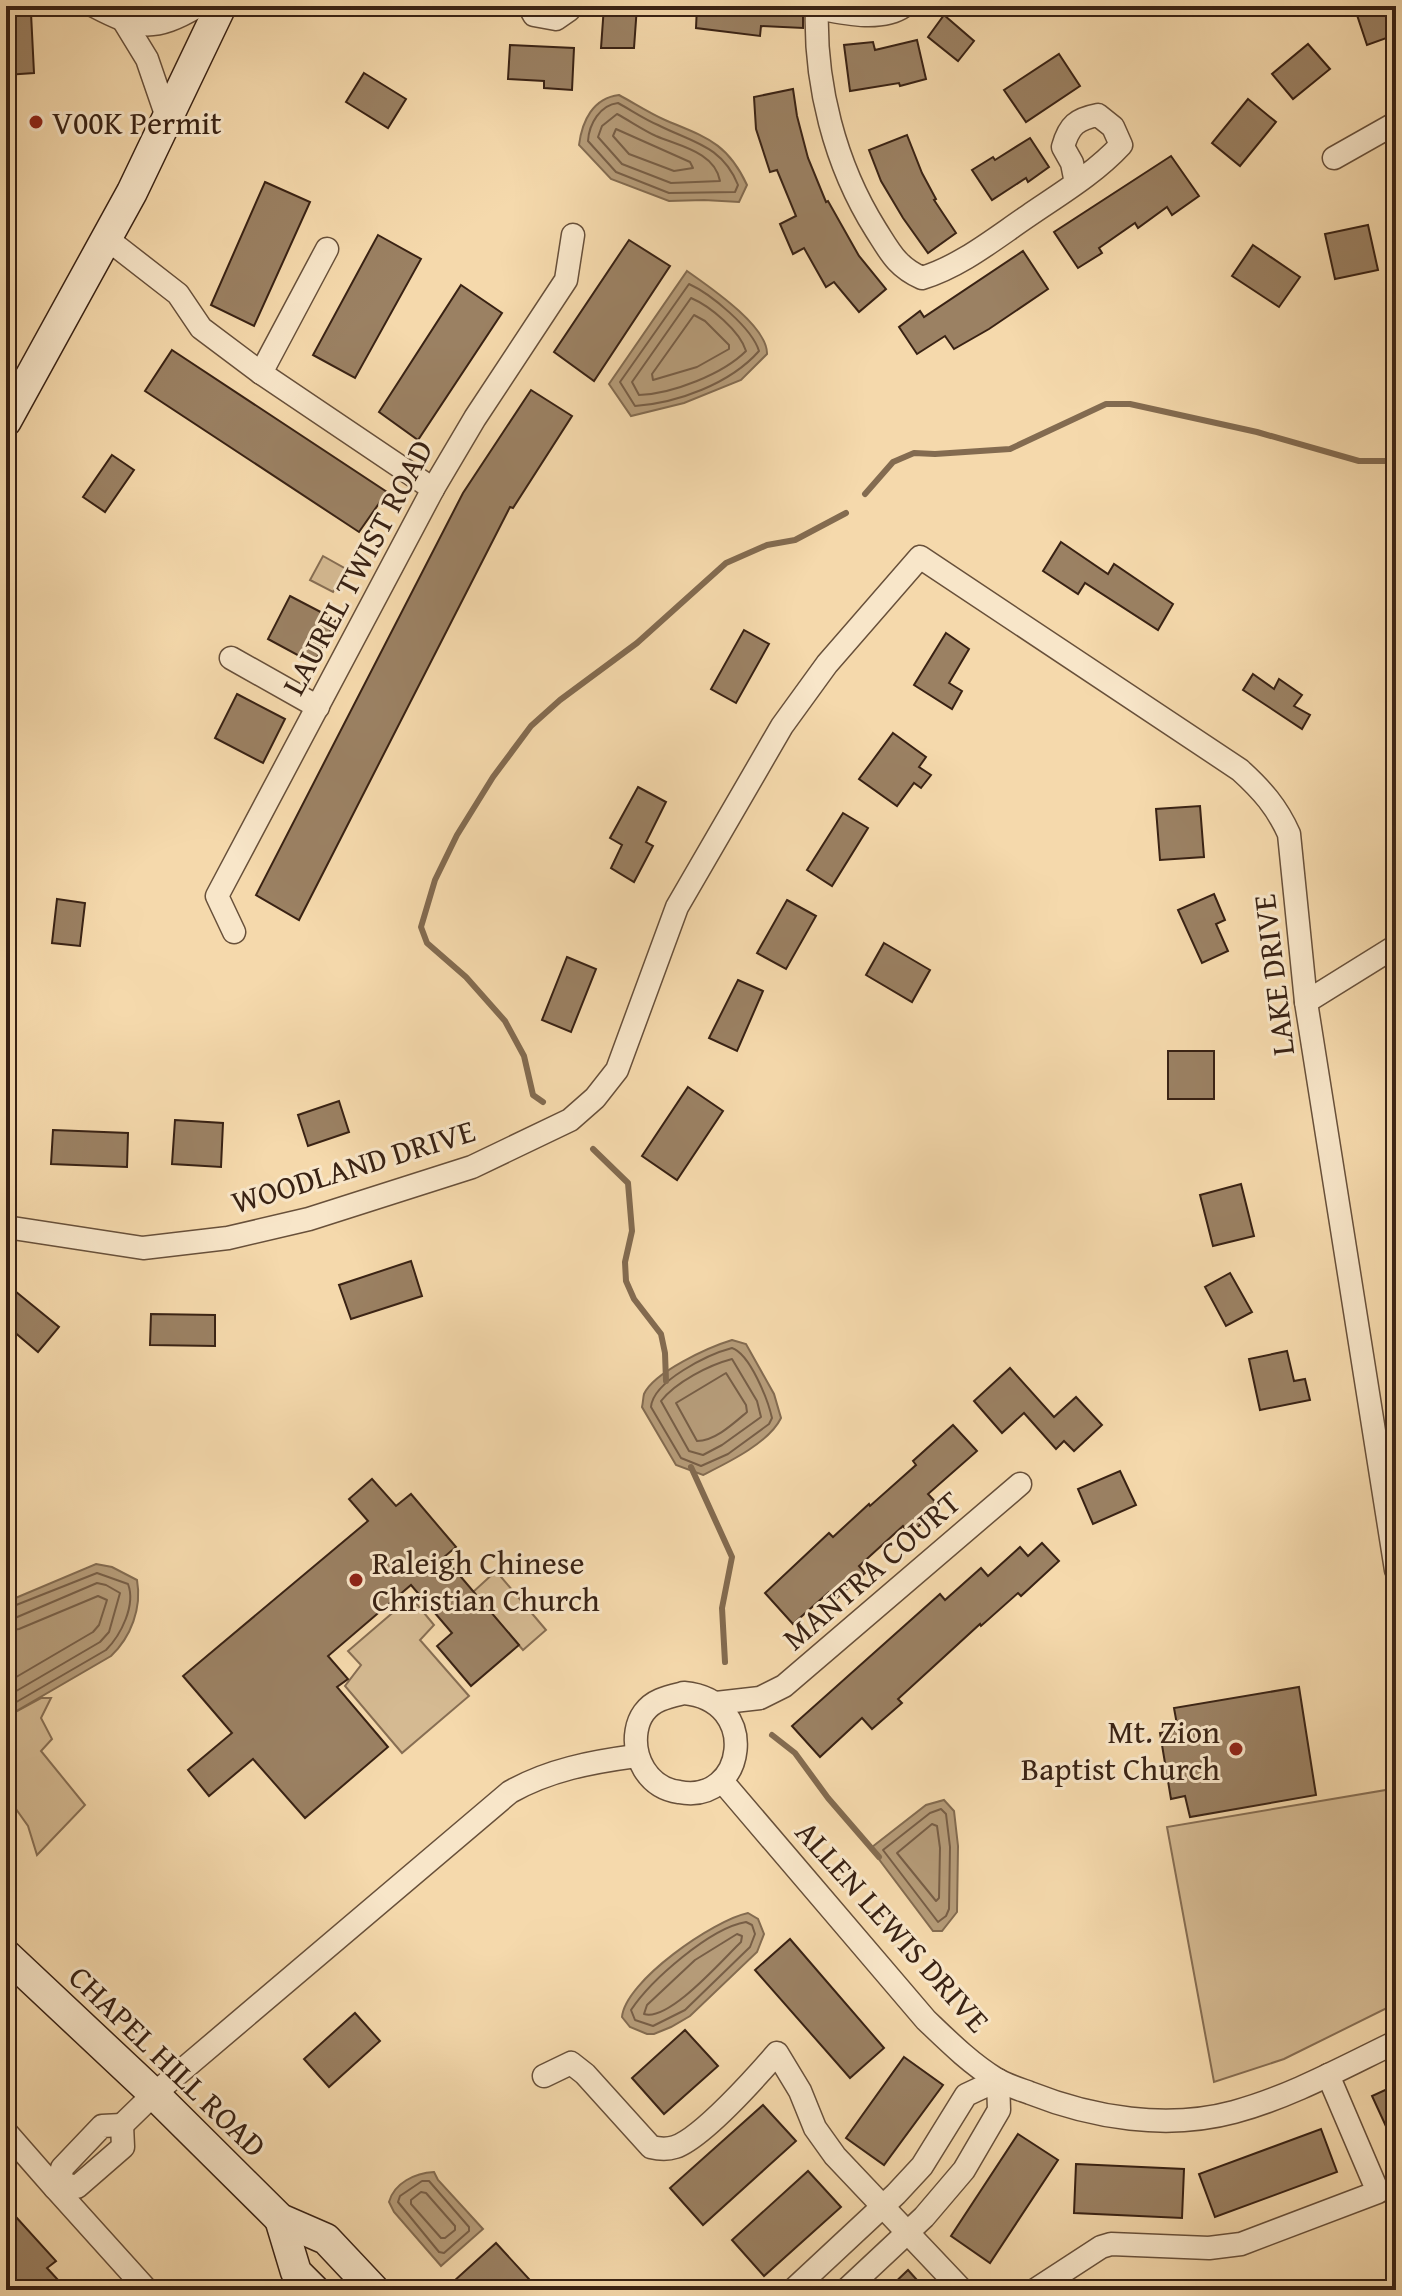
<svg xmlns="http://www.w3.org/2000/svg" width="1402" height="2296" font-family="'Gentium Book Plus',serif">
<rect width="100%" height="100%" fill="#f5d9ac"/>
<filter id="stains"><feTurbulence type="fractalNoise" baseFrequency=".0025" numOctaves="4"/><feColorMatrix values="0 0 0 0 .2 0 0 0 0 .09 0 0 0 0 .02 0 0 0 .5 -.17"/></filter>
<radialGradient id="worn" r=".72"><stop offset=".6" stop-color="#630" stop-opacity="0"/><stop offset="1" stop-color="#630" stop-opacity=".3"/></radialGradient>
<!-- green -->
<g fill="#d5ba92" stroke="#876e53" stroke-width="2">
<polygon points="323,556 346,569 333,592 310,580"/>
<polygon points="496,1571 546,1630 523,1650 473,1592"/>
<polygon points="411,1597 434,1625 420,1640 469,1696 402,1753 345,1686 361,1665 348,1651"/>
<polygon points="41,1698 51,1698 41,1718 52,1739 41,1751 85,1805 37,1855 28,1826 6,1795 6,1717"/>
<polygon points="1386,1790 1396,1834 1396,1997 1391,2006 1284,2059 1214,2082 1167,1827"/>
</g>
<!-- water -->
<g fill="#b59b78" stroke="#836b50" stroke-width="2">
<path d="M619,95c15,8 30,18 46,25 40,17 62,22 82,65l-8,17 -35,-2 -35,1 -58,-22 -32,-34c3,-24 14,-47 40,-50z"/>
<path d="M687,271c21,15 81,55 80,83l-26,26 -57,23 -53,13 -22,-32z"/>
<path d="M732,1340l14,4 28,50 7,24c-12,25 -54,45 -78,57l-27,-10 -34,-58c1,-4 1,-9 2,-13 10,-22 65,-47 88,-54z"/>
<path d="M96,1564l16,3 25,13c5,28 -6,57 -26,76l-105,61v-115z"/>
<polygon points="944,1800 954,1811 958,1846 957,1912 942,1931 933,1931 875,1854 872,1847 926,1805"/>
<path d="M748,1913l10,6 6,15 -7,18 -67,64 -19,11 -17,7h-7l-17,-7 -8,-10c3,-36 92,-97 126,-104z"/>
<path d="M434,2172l4,8 45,49 -42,37 -47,-54 -5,-10c5,-19 26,-29 45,-30z"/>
</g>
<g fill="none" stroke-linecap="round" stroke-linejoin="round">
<!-- shore -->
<g stroke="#775e46" stroke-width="2">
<path d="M618,103c13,7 26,16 40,22 33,17 64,20 80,60l-3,7 -66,1 -53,-21 -28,-31c1,-17 12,-36 30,-38z"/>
<path d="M617,114c13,7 26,16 39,22 23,10 59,16 64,45l-49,2 -49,-19 -24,-27 4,-11z"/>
<polygon points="616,129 690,162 693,168 674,171 629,154 613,136"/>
<path d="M689,284c22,10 63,44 70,67 -29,33 -82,52 -124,55l-15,-24z"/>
<path d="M691,298c19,8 49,33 55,53 -23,23 -74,43 -107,44l-7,-13z"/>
<polygon points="694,315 705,321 729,345 729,349 697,367 653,380 652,374"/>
<path d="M732,1348c18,6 36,52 40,70l-3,6 -41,30 -27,12 -20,-8 -30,-51c2,-26 58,-53 81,-59z"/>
<path d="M732,1359l25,42 4,16 -39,28 -19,10 -14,-4 -28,-50c15,-19 48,-36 71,-42z"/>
<path d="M726,1373l20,32 1,7c-13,11 -32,29 -50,29l-21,-38z"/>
<path d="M6,1609l91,-36 31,11c8,21 -7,51 -22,66l-100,58"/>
<polyline points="6,1619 15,1618 97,1583 106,1585 120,1593 109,1632 100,1642 6,1697"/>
<polyline points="6,1631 19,1629 98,1596 107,1600 99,1625 93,1632 6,1683"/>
<polygon points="941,1809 946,1814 950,1847 949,1909 946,1916 938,1922 883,1850 930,1813"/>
<polygon points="932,1824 937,1826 940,1848 939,1898 936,1901 897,1853"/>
<path d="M746,1922l6,3 3,9 -5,13 -65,63 -32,16 -18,-6 -4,-10c20,-30 79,-82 115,-88z"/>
<path d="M737,1934l5,2 -1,6c-18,17 -72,80 -97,72l3,-9 48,-45z"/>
<polygon points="422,2181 429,2181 469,2227 469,2231 444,2253 439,2252 398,2202 400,2196"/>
<polygon points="421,2192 426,2193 455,2226 455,2230 445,2238 441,2238 411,2204 411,2200"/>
</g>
<!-- stream -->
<g stroke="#836b50" stroke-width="6">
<polyline points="865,494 893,462 914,453 935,454 1010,449 1106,404 1130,404 1257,432 1359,461 1396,461"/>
<polyline points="1396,658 1393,677 1396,687"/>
<polyline points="543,1102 533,1095 524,1056 505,1021 466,977 427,943 421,927 435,880 457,835 493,777 531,726 560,700 637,643 726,563 767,545 795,540 846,513"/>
<polyline points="593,1149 628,1183 632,1231 625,1262 626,1281 634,1299 661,1334 665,1353 666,1381"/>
<polyline points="691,1467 732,1557 722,1608 725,1662"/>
<polyline points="772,1735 795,1753 828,1798 879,1857"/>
</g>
</g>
<!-- building -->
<g fill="#9b8163" stroke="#392214" stroke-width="2">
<polygon points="604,6 637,6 634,48 601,48"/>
<polygon points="697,6 803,6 803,28 761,26 760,36 696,28"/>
<polygon points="1354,6 1385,6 1395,35 1367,45"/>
<polygon points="31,13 34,73 6,75 6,15"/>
<polygon points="944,15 974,41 958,61 928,37"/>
<polygon points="917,40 926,79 900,86 899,83 850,91 844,45 873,42 875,50"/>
<polygon points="1308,44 1330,69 1293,99 1272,74"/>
<polygon points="510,45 574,48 572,90 544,88 544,81 508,79"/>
<polygon points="1059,54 1080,86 1026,122 1004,90"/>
<polygon points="364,73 406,99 388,128 346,102"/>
<polygon points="793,89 797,116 808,158 826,202 828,201 859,256 886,289 859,312 834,282 826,287 804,248 793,254 780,224 796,216 777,170 770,172 756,129 754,97"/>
<polygon points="1248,99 1276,122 1240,166 1212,143"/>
<polygon points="907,135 922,173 936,199 934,200 956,233 928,253 903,218 881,181 869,150"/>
<polygon points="1030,138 1049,167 1028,182 1026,178 992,200 972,170 993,157 995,160"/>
<polygon points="1171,156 1199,196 1172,215 1167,207 1138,228 1135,223 1099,248 1102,253 1078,268 1054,232"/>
<polygon points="265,182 310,202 254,326 211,305"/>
<polygon points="1368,225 1378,270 1335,279 1325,234"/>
<polygon points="378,235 421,259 355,378 313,355"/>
<polygon points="629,240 670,266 594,381 554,352"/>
<polygon points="1253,245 1300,277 1279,307 1232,276"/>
<polygon points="1023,251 1048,289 989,329 954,349 945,336 917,354 899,327 920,311 924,317"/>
<polygon points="461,285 502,313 418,440 379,412"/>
<polygon points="172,350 387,492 359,532 145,391"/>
<polygon points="531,390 572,416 513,508 510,507 299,920 256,895 463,493"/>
<polygon points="112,455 134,470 105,512 83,497"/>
<polygon points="1061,542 1108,574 1114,564 1173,604 1158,630 1085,583 1078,594 1043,571"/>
<polygon points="290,596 336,620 314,664 268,639"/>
<polygon points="744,630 769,644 736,703 711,689"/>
<polygon points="946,633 969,649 949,683 962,691 952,709 914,685"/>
<polygon points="1253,674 1274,689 1279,679 1302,695 1294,706 1310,715 1302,729 1243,690"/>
<polygon points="237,694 285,719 263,763 215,738"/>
<polygon points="893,733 926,757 919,767 931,775 921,788 914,783 897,806 859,779"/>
<polygon points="638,787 666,802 646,842 653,846 634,882 611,868 622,845 610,838"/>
<polygon points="1200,806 1204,857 1160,860 1156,809"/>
<polygon points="843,813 868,828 832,886 807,870"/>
<polygon points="1214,894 1225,920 1216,924 1228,951 1202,963 1178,910"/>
<polygon points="57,899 85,903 80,946 52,943"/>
<polygon points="787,900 816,916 786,969 757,953"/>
<polygon points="884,943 930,970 912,1002 866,975"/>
<polygon points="567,957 596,969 571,1032 542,1020"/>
<polygon points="738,980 763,991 737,1051 709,1038"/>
<rect x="1168" y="1051" width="46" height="48"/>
<polygon points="688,1087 723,1111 677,1180 642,1156"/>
<polygon points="339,1101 349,1132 308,1146 298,1115"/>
<polygon points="175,1120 223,1123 221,1167 172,1164"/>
<polygon points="53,1130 128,1133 127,1167 51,1164"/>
<polygon points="1241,1184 1254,1236 1213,1246 1200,1195"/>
<polygon points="411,1261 422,1296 351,1319 339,1285"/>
<polygon points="1230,1273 1252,1312 1226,1326 1205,1287"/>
<polygon points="15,1291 59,1327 38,1352 6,1325 6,1302"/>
<polygon points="151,1314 215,1315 215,1346 150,1345"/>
<polygon points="1287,1351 1294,1381 1305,1379 1310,1400 1260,1410 1249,1359"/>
<polygon points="1010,1368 1054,1417 1076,1397 1102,1425 1074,1451 1064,1441 1056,1449 1024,1413 1002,1433 974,1401"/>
<polygon points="953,1425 977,1451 928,1494 940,1507 910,1534 903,1526 859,1566 865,1573 836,1599 829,1592 793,1624 765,1593 829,1533 833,1537 869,1504 870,1506 916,1465 913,1461"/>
<polygon points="1120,1471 1136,1505 1093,1524 1078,1489"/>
<polygon points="372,1479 396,1506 411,1494 456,1547 444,1557 519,1645 471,1686 437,1646 452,1633 411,1585 328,1656 348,1679 337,1687 388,1747 305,1818 253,1759 209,1796 188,1770 232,1733 183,1676 368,1521 349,1499"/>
<polygon points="1042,1543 1059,1561 1021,1596 1018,1593 981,1626 980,1624 898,1699 902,1703 872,1729 862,1718 820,1757 792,1726 940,1594 945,1600 981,1568 988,1576 1020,1547 1028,1556"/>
<polygon points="1299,1687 1316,1795 1190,1817 1185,1796 1171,1799 1160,1733 1178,1730 1174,1708"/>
<polygon points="790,1939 884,2048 850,2078 755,1970"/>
<polygon points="355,2013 380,2041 329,2087 304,2059"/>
<polygon points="685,2030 718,2066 664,2114 632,2078"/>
<polygon points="904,2057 943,2085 884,2165 846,2138"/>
<polygon points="1396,2085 1396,2148 1372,2096"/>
<polygon points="763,2105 796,2141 703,2225 670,2188"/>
<polygon points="1321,2129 1337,2172 1215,2217 1199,2174"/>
<polygon points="1018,2134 1058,2160 990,2263 951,2236"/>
<polygon points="1076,2164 1184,2169 1182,2218 1074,2213"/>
<polygon points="808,2171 841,2207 764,2276 732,2240"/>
<polygon points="6,2206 56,2261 47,2268 59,2281 50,2290 6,2290"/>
<polygon points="496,2243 539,2290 462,2290 454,2281"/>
<polygon points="908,2270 926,2290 887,2290"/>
</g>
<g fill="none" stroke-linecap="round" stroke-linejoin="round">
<!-- street casing -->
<g stroke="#68503a" stroke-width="25">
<g id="street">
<path d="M94,6c44,23 60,26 104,0"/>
<polyline points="529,6 534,15 556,19 569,10 571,6"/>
<path d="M817,6c-3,77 18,159 59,224 14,22 21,37 46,48 39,-12 72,-39 106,-62 32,-22 66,-42 93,-71l-8,-18 -15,-12c-21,4 -29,10 -35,32l9,16 4,20"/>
<path d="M817,8c26,5 64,14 87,-2"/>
<polyline points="125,23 147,59 168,120"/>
<polyline points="1334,158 1396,123"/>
<polyline points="106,238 178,294 201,328 261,373 433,489"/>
<polyline points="261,373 327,249"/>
<polyline points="231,658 318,707"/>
<polyline points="234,932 217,896 433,489 475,418 566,280 573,235"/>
<polyline points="1306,1002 1396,946"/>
<path d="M6,1227l137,21 85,-10 81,-19 163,-52 98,-47 25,-22 22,-28 60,-163 105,-181 45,-62 93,-107 320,213c22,20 37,37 49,64l17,168 90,568"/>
<path d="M684,1693c77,7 62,112 -5,99 -15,-2 -27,-10 -35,-23 -13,-22 -12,-57 16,-69 7,-3 16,-5 24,-7z"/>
<polyline points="716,1703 760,1698 784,1686 1020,1484"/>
<path d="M722,1781l204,239c22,21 44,43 70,59 10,6 23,10 34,14 63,25 137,37 204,19 56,-15 110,-45 162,-70"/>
<path d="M544,2076l27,-13 14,11 66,73c8,2 15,3 24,0 27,-9 82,-71 102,-94l23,38 15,37 20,28 127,134"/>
<path d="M122,2125l32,-31 356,-302c39,-22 81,-30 126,-36"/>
<polyline points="6,2132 55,2188 60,2183 77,2187 123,2147 122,2125"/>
<polyline points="60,2183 62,2168 102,2126 122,2125"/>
<polyline points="55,2188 147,2290"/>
<polyline points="793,2290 896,2194 922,2166 966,2095 998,2080 999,2110 964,2170 924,2217 846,2290"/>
<polyline points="1035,2290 1101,2247 1111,2244 1209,2248 1241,2244 1378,2192 1328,2075"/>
</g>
</g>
<!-- secondary casing -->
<g stroke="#392214" stroke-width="33">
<g id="secondary">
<polyline points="6,421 132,192 221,6"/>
<polyline points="6,1955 154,2094 280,2219 326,2239 374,2290"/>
<polyline points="280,2219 296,2272 314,2290"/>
</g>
</g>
<!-- street -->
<use href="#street" stroke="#f8e6c9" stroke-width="22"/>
<!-- secondary -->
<use href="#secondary" stroke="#f8e6c9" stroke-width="30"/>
</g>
<!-- markers -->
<g fill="#8f2418" stroke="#f8e6c9" stroke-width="3">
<circle cx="36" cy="122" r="8"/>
<circle cx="356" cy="1580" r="8"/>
<circle cx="1236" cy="1749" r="8"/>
</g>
<g text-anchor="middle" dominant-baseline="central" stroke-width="6" stroke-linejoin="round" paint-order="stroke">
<!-- poi labels -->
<g font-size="32" fill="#392214" stroke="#f8e6c9" text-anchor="start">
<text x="52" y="122">V00K Permit</text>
<text x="372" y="1562">Raleigh Chinese<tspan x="372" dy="37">Christian Church</tspan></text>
<text x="1220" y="1731" text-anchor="end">Mt. Zion<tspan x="1220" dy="37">Baptist Church</tspan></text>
</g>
<!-- street labels -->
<g font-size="32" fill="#392214" stroke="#f8e6c9">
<text transform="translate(357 567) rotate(-62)">LAUREL TWIST ROAD</text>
<text transform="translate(1273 975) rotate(-97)">LAKE DRIVE</text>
<text transform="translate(353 1166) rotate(-17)">WOODLAND DRIVE</text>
<text transform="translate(871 1570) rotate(-41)">MANTRA COURT</text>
<text transform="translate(893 1926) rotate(48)">ALLEN LEWIS DRIVE</text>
<text transform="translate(168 2061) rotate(44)">CHAPEL HILL ROAD</text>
</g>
</g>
<!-- margin -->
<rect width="1402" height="2296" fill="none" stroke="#f5d9ac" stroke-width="32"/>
<rect x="8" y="8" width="1386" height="2280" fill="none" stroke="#392214" stroke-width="4"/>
<rect x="16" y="16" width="1370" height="2264" fill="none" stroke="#392214" stroke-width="2"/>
<rect width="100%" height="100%" filter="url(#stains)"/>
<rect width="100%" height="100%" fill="url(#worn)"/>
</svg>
